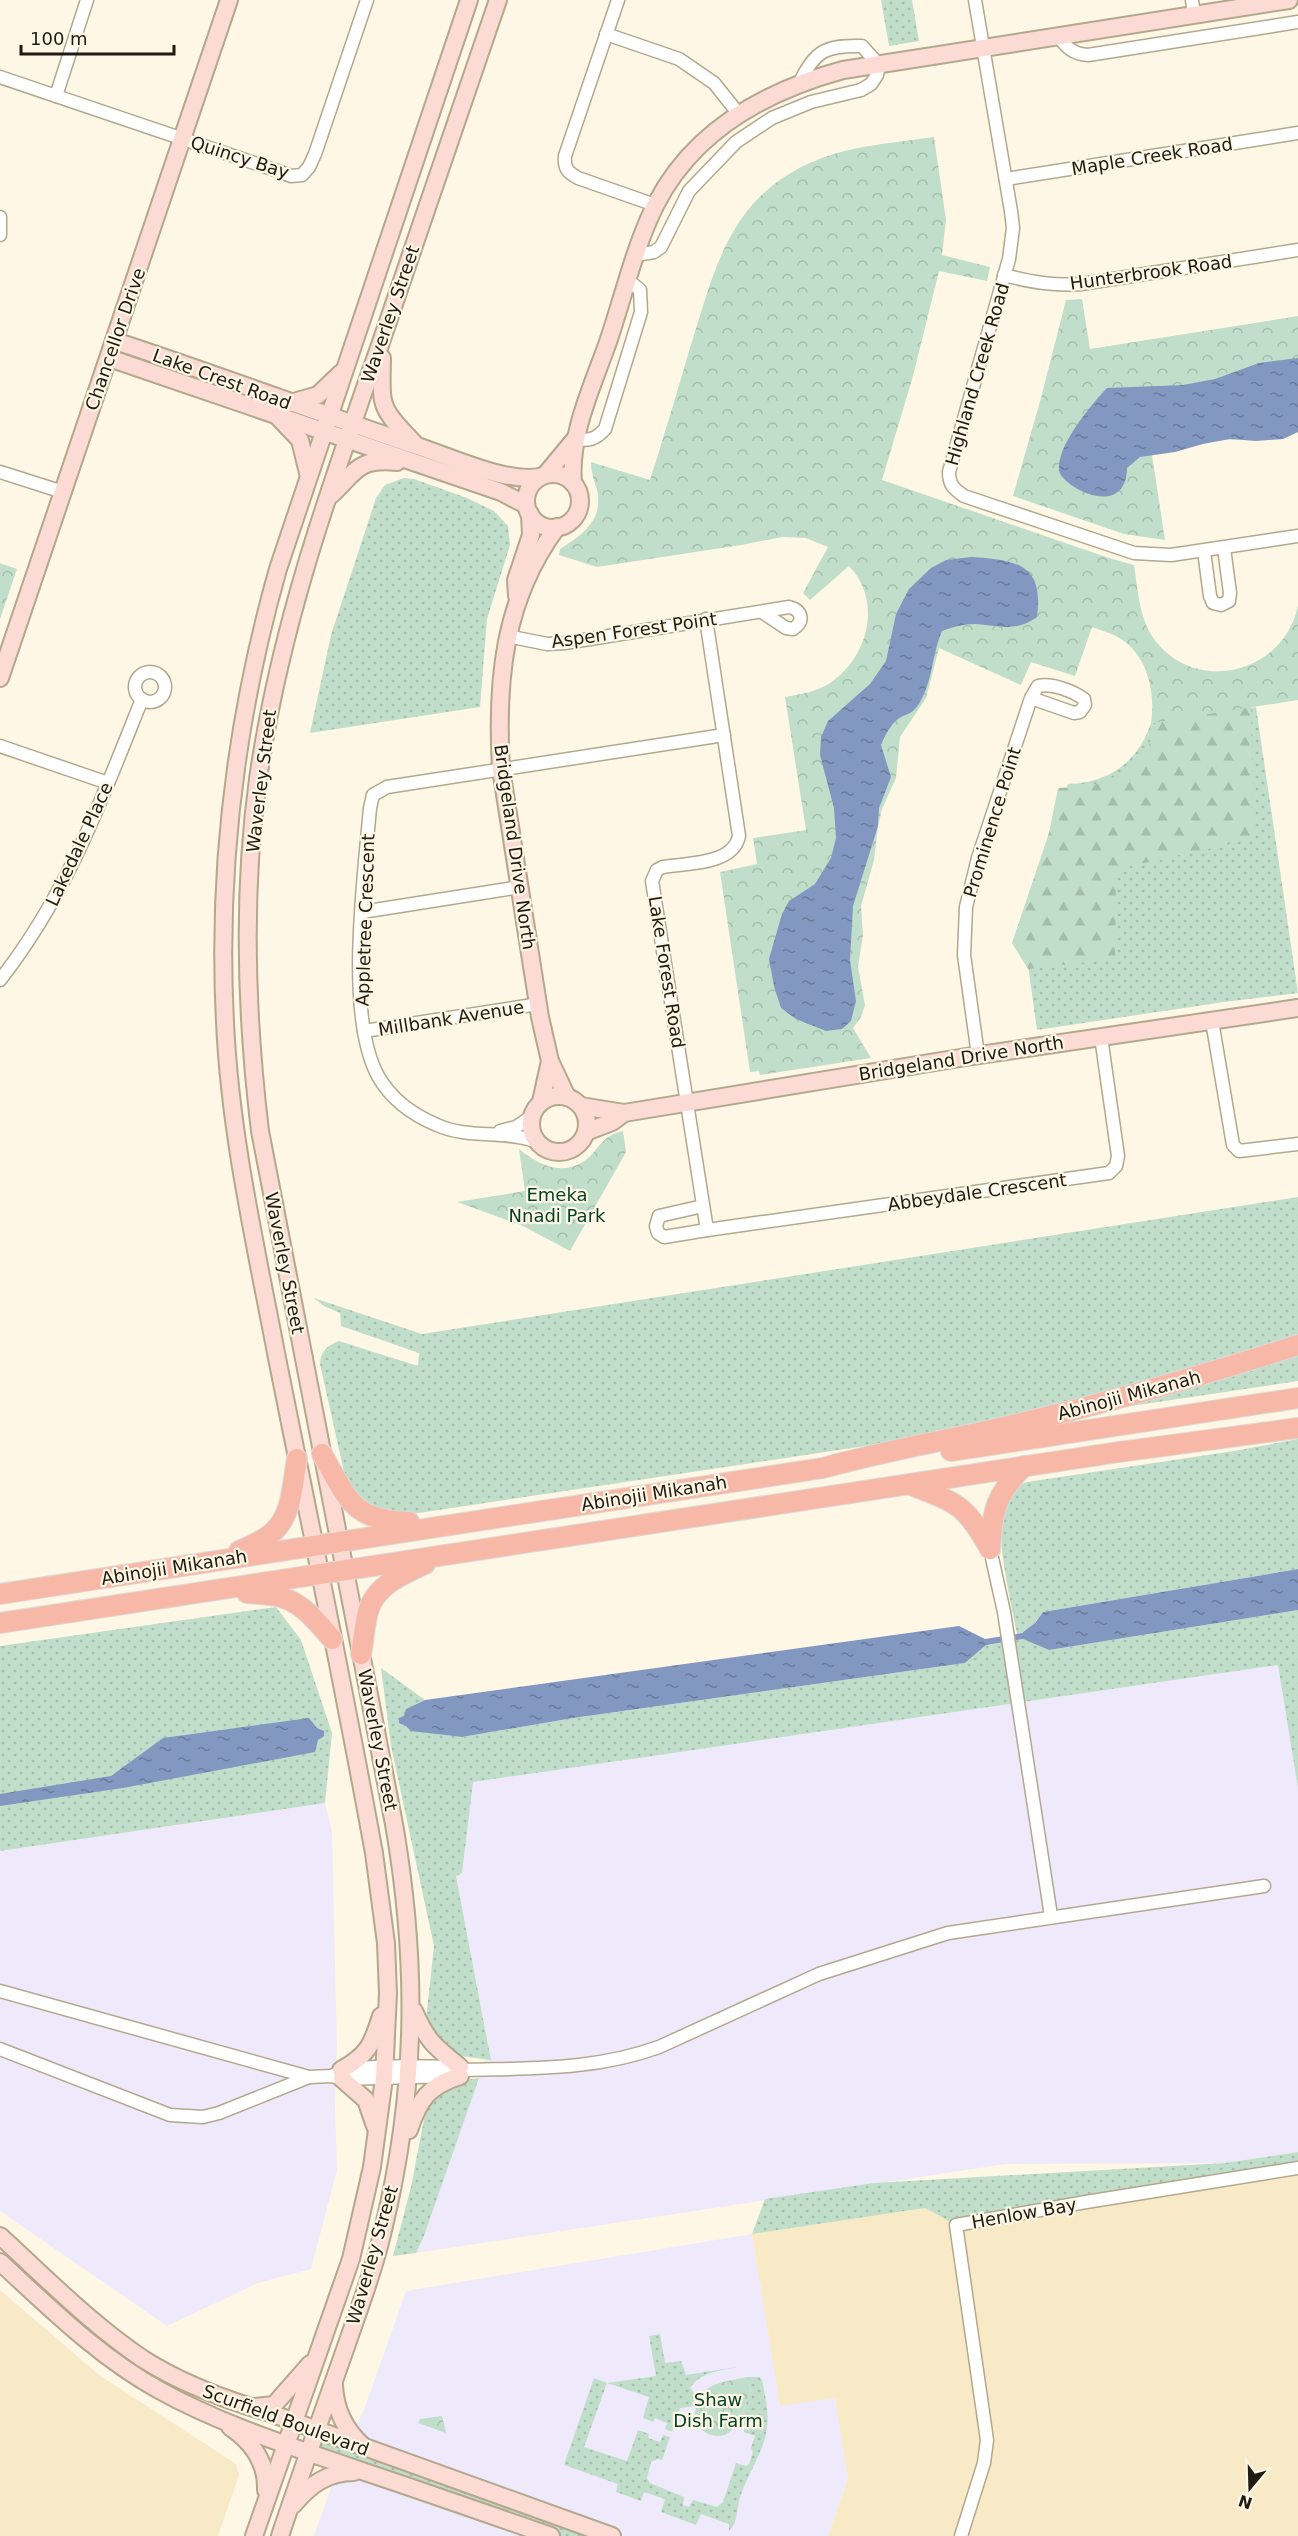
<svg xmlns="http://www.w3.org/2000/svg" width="1298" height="2536" font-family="'DejaVu Sans',sans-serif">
<defs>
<pattern id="grass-dots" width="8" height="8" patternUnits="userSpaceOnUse" patternTransform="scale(1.5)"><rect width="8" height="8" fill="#c0deca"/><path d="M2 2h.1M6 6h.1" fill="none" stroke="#a5beac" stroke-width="1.8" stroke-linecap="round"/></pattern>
<pattern id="forest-firs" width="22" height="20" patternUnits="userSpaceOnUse" patternTransform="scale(1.5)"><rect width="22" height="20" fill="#c0deca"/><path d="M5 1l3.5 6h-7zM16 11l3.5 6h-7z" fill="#a5beac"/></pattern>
<pattern id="park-crowns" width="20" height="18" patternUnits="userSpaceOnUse" patternTransform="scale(1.5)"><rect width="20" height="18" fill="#c0deca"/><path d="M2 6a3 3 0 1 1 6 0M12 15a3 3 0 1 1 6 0" fill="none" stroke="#a5beac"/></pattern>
<pattern id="water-ripples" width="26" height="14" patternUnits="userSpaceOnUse" patternTransform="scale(1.5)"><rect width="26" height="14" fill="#8298c0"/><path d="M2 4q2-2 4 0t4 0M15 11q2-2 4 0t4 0" fill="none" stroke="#6a7b9b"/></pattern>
</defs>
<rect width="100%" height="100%" fill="#fef7e6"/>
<!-- commercial -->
<g fill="#eeeafc">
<polygon points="1298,1662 1298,2152 1225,2163 1006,2164 416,2253 424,2236 489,2048 456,1876 462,1873 472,1782"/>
<polygon points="325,1803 332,1832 337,2048 335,2104 337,2170 311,2269 258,2283 167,2326 0,2211 0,1851"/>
<polygon points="752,2234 780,2405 835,2398 848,2479 828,2536 612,2536 351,2435 364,2410 406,2291"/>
<polygon points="337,2471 551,2536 314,2536"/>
</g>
<!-- built -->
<g fill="#f8eac6">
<polygon points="1298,2168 1298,2536 828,2536 848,2479 835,2398 780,2406 752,2234 925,2208 956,2225"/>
<polygon points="0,2290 99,2375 236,2464 239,2475 218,2536 0,2536"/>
</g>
<!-- grass -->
<g fill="url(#grass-dots)">
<polygon points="881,0 912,0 919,41 889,46"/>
<polygon points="404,478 414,479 467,498 494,511 508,526 510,545 487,619 480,707 310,733 331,635 376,498 385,485"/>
<path d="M1256,707l42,286 -74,9 -187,28 -11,-79 9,-71 33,-96c41,-1 70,-22 83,-61z"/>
<path d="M1298,1197v184l-886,133c-34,2 -57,-10 -68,-42l-24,-108c1,-14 7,-18 19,-23l79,25 1,-13 -78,-27 -1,-13 -16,-7 -10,-8 108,36z"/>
<path d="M1298,1439v130l-255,43c-7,9 -14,20 -26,22 -5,-27 -23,-103 -14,-125 4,-11 13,-24 24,-27l207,-31z"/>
<polygon points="276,1607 301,1640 332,1733 325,1803 0,1851 0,1646"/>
<polygon points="1298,1610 1298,1788 1278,1665 473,1782 462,1873 456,1876 491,2060 453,2055 426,2020 434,1946 391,1746 381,1668 425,1700 406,1709 438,1734 462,1737 573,1718 965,1663 986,1645 1024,1639 1049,1650"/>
<polygon points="479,2078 424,2236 416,2253 393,2256 411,2187 425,2114 438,2091 465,2080"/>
<polygon points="1298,2152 1298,2168 956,2225 925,2208 752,2234 765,2199 874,2183 1225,2163"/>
<path d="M660,2334l5,29 16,-2 5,14 51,-8c-18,4 -36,5 -47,21l8,9 -3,9 -15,2 -8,24 -7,-3 2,-6 -12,-5 -2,4 -10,-4 6,-21 -42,-14 -23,64 43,14 11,-31 11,4 -1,4 12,4 3,-7 7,2 -8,23 -4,-1 -7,3 -4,16 3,5 34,14 -1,8 6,2 4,-7 24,7 6,-5 13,-39 10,3 3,-2 4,-12 -2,-4 4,-12 -11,-4 1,-5 -5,-6 11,-31 -4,-13h12l3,3c3,15 7,31 5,47 -3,27 -21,48 -28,74 -2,10 -2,23 -10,30v-7l-28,-10 -5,11 -35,-13 4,-13 -21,-7 -3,9 -25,-9 2,-8 -54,-19 30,-87 13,5 49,-7 -7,-40z"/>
<polygon points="317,2431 612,2536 551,2536 309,2453"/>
</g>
<!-- forest -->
<polygon fill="url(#forest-firs)" points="1141,622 1164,655 1251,701 1253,839 1121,868 1116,878 1115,959 1028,969 1012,943 1049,833 1058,788 1091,786 1119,775 1147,751 1154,732 1159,696"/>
<!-- park -->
<g fill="url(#park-crowns)">
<path d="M934,137l12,83 -4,35 48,12 -3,14 -48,-10 -26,105 -31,104 227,78 25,7c4,25 5,53 20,74 42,57 131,34 144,-34v95l-147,23c5,-32 -4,-72 -37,-88 -7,-3 -15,-5 -22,-8l-17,49 -44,-14 -10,23 -82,-37 -13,50 -26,39 -4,41 -14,31 -4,17 -4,34 -13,46 2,29 -5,32 7,38 -4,12 -8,11 18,30 -111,17 -1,-4 -9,1 -30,-200 37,-8 -4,-26 53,-8 -21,-133c16,-3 32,-5 45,-14 38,-25 53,-82 19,-117l-39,34 -7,-7 25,-46 -22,-9 -23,-1 -42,8 -144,22 -38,-12 1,-6c22,-14 44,-29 37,-59 -3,-10 -6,-18 -6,-28l59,18c14,-44 27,-88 40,-132 25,-80 40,-153 127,-188 36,-15 78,-17 117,-23z"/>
<polygon points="1082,299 1090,349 1298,316 1298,432 1282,437 1219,440 1152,455 1165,540 1124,534 1013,496 1041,398 1066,300"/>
<polygon points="0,563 17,569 0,619"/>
<path d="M623,1131l3,21 -56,99 -47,-25 -66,-24 68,-11 -6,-42c23,19 51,30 75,3 9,-11 14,-18 29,-21z"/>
<path d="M747,2377l4,13c-7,17 -12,47 -35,46 -11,-1 -17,-8 -21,-18 0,-35 25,-35 52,-41z"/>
<polygon points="442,2416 446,2433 418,2423 420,2419"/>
</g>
<!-- water -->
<g fill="url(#water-ripples)">
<path d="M1298,358v74l-15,7 -27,2 -26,-2 -27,5 -28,8 -35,5 -13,11c-1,53 -66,19 -68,2 -2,-25 32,-65 48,-82l76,-3 32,-6 44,-16z"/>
<path d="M971,557c46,3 73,7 66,60 -23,16 -37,8 -63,7 -11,0 -21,3 -32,7 -10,23 -9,49 -22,71 -5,9 -9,11 -17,14 -11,5 -18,19 -22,29l10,32 -12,31 -1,18 -25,80 -3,54 6,41 -5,20 -9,8 -16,2 -30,-12 -15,-11 -7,-22 -5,-27 13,-45 7,-13 26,-17 16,-26 5,-20 -2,-30 -14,-53 1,-18 7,-16 42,-37 16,-23 10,-47 13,-25 22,-21 15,-8z"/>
<polygon points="1298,1569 1298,1610 1049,1650 1023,1639 986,1645 965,1663 573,1718 462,1737 411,1731 406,1726 399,1723 399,1718 404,1716 406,1709 425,1700 959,1626 985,1639 1022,1633 1035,1623 1043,1612"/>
<polygon points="309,1718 317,1728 324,1731 324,1736 318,1740 315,1752 123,1788 0,1806 0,1794 111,1776 163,1738"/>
</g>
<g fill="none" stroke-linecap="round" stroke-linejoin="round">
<!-- street casing -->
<g stroke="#b3a88d" stroke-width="15">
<g id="street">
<path d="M618,0l-53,156c-1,12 2,16 13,22l77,27"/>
<path d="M975,0l36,211 2,17 -4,31 -60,213c0,13 5,17 15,24l170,57 37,2 127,-19"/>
<polyline points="1192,0 1194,15"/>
<polyline points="606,34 679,59 714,83 738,113"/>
<path d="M1058,36c9,12 15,18 30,19l210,-33"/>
<polyline points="0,77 278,171 291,176 302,175 309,167 315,154 367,0"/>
<polyline points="56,96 87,0"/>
<polyline points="1006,179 1298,133"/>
<polyline points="0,217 0,235"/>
<path d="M636,255l18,-3 7,-5 28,-56 47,-49 36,-24 39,-16 50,-12 10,-6 6,-9 2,-10 -17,-19c-35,-1 -47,4 -62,36"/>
<path d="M1004,275c27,7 49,11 77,9l217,-34"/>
<path d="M575,438c13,4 21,1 30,-9l36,-117 -1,-22 -11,-9"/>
<polyline points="0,472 63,492"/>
<polyline points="1204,551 1210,596 1213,603 1221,605 1229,601 1230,593 1224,548"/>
<path d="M706,619l33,217c-6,29 -52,27 -76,31l-6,3 -5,11 55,349 402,-57 7,-7 2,-10 -17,-119"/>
<path d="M507,636l40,8 18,-1 224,-36c13,3 16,14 4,22l-7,-1 -24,-16"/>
<circle cx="150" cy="687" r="15"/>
<polyline points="0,746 108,783"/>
<polyline points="362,912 520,887"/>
<path d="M0,980c67,-85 102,-181 142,-281"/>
<polyline points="1212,1021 1233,1145 1239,1151 1298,1144"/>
<polyline points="364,1031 539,1004"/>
<path d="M978,1055l-14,-100 2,-48 12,-49 53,-160 7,-12c14,-3 35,5 46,13l1,6 -5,7 -6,1 -43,-15"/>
<polyline points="500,1131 516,1127 531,1117"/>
<path d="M535,1141c-32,-11 -67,-2 -98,-16 -24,-10 -46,-26 -59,-49 -33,-61 -14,-198 -8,-268l3,-13 14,-8 337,-52"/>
<polyline points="703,1206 659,1216 656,1226 658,1233 664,1237 707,1230"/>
<polyline points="990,1549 1004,1612 1051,1916"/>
<polyline points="0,1991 309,2077 332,2076 342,2079 452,2076"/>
<polyline points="0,2049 170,2115 203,2117 219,2113 309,2077"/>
<path d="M332,2076c21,-14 99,-9 128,-9l7,3c66,-2 129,0 192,-23l160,-73 129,-41 316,-47"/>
<polyline points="961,2536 984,2463 987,2440 956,2225 1086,2202 1298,2168"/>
</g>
</g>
<!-- secondary casing -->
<g stroke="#b3a88d" stroke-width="20">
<g id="secondary">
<path d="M115,341c101,33 201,71 302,105 34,11 88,37 123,31"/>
<polyline points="109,358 501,492 526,505"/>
<path d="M382,358c-1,50 -3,48 32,85"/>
<polyline points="290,403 318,395 341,373"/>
<polyline points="279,418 300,440 308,473"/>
<polyline points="546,474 575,439"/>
<circle cx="553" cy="501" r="27"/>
<path d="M573,483c-4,-48 19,-96 35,-141 15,-44 27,-97 48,-138 38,-74 110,-113 187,-134l446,-70"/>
<path d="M331,495c26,-24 26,-37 66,-33"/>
<path d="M557,527c-54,73 -61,154 -56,242l39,248 10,44 17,36"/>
<polyline points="517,596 516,580 531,535 530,514"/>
<polyline points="0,678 229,0"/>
<circle cx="559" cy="1124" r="28"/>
<polyline points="541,1102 550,1061"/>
<polyline points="581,1106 624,1113 966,1057 1298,1008"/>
<polyline points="586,1132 612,1122 624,1113"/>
<path d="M414,2011c13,30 21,36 46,56"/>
<path d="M341,2070c27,-15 31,-25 40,-54"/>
<polyline points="342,2079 366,2100 375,2126"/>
<path d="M409,2130c10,-30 19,-44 51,-54"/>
<path d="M0,2236c46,42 91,88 143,123 39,25 83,41 127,54l342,123"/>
<path d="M0,2262c50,46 99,95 159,128 63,35 134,57 203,81 63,21 126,43 189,65"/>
<path d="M334,2385c1,24 11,45 29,61"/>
<polyline points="255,2407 274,2405 310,2364"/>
<path d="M230,2427c22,15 37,35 36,63"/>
<path d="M293,2505c17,-20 34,-33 61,-33"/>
<path d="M254,2536l97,-277 21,-92 12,-89 4,-85 -2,-50 -12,-90c-30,-165 -64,-330 -97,-495 -21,-111 -47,-223 -52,-336 -8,-154 11,-305 53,-453l191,-569"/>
<path d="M280,2536c22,-66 46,-132 69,-198 12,-35 26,-71 34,-108 34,-139 35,-267 11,-406l-134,-693c-14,-116 -18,-236 -2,-352 22,-153 71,-289 122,-434 40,-115 79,-230 118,-345"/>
</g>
</g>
<!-- primary casing -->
<g stroke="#dbdbd9" stroke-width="22">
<g id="primary">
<polyline points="951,1451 1298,1398"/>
<path d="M322,1454c26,44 29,67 87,68"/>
<path d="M911,1485c46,18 54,19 79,64"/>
<path d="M990,1549c2,-38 6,-55 34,-83"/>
<path d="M239,1551c11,-5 24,-10 33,-18 21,-18 20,-49 25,-74"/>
<path d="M247,1593c10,1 19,1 29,3 26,5 40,25 56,43"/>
<path d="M0,1594l823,-126c60,-17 121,-27 181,-41 100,-23 197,-51 294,-82"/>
<polyline points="0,1623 1119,1452 1298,1428"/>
<path d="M361,1654c3,-14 3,-28 7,-42 7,-27 34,-37 57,-48"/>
</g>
</g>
<!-- street -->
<use href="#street" stroke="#fff" stroke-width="12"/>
<!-- secondary -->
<use href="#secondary" stroke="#fbdbd4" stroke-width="16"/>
<!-- primary -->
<use href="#primary" stroke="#f7b8a8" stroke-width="20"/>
</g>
<g text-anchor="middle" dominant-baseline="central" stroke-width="4.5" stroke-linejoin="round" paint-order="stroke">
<!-- street labels -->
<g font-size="18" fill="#1f1b11" stroke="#fef7e6">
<text transform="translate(1152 156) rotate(-9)">Maple Creek Road</text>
<text transform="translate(240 157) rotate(18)">Quincy Bay</text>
<text transform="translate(1151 272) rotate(-8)">Hunterbrook Road</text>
<text transform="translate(390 314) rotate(-71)">Waverley Street</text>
<text transform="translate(115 339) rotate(-71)">Chancellor Drive</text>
<text transform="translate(977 374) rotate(-74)">Highland Creek Road</text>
<text transform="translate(222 379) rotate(20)">Lake Crest Road</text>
<text transform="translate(634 630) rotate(-8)">Aspen Forest Point</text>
<text transform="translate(261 781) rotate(-83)">Waverley Street</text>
<text transform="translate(992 822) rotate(-73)">Prominence Point</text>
<text transform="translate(79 844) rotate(-65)">Lakedale Place</text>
<text transform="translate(515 847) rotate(82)">Bridgeland Drive North</text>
<text transform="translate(365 920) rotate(-88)">Appletree Crescent</text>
<text transform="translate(667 972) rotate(81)">Lake Forest Road</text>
<text transform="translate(451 1018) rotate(-9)">Millbank Avenue</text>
<text transform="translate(961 1058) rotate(-9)">Bridgeland Drive North</text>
<text transform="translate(977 1192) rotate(-8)">Abbeydale Crescent</text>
<text transform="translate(285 1263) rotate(79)">Waverley Street</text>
<text transform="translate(1129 1395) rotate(-15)">Abinojii Mikanah</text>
<text transform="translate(654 1493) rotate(-9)">Abinojii Mikanah</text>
<text transform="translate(174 1567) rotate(-9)">Abinojii Mikanah</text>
<text transform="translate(378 1740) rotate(79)">Waverley Street</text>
<text transform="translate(1024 2213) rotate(-10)">Henlow Bay</text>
<text transform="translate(372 2255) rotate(-74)">Waverley Street</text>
<text transform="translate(286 2420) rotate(20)">Scurfield Boulevard</text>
</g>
<!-- park labels -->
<g font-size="18" fill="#023f24" stroke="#fef7e6">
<text x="557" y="1194">Emeka<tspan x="557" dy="21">Nnadi Park</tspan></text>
<text x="718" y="2399">Shaw<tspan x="718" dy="21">Dish Farm</tspan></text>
</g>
</g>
<!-- north arrow -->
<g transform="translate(1250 2488) rotate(199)" stroke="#fef7e6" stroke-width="4.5" paint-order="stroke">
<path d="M0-4.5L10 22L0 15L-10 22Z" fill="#1f1b11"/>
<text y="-9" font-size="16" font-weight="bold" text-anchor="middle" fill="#1f1b11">N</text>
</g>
<!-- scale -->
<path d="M21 45v9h153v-9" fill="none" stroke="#1f1b11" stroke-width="3"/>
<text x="30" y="45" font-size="18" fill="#1f1b11" stroke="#fef7e6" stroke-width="4.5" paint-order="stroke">100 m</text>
</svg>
